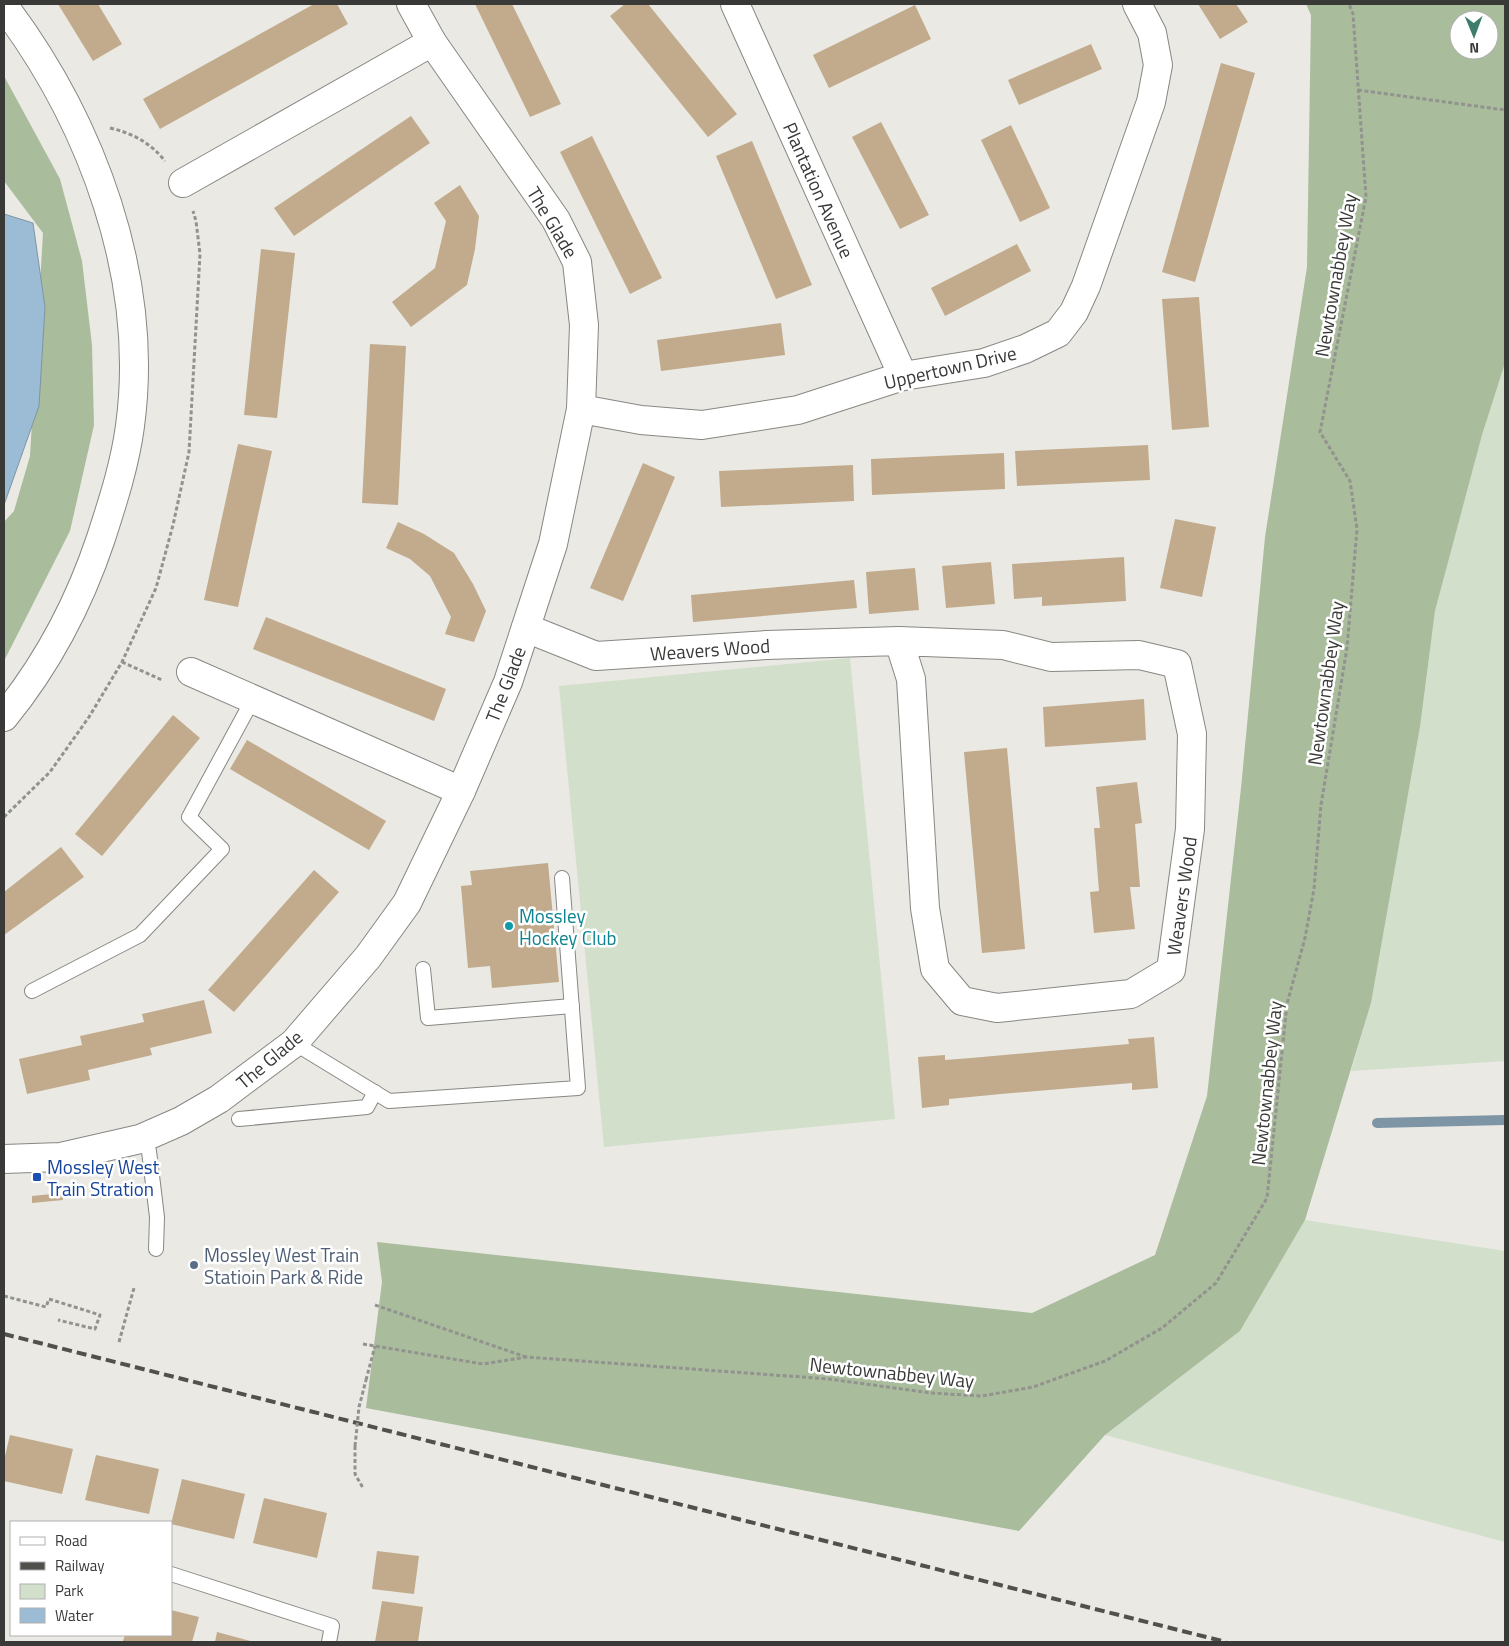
<svg xmlns="http://www.w3.org/2000/svg" width="1509" height="1646" font-family="'Titillium Web',sans-serif">
<rect width="100%" height="100%" fill="#eae9e4"/>
<!-- green -->
<g fill="#d2dfca">
<polygon points="1505,363 1505,1061 1351,1071 1371,1003 1420,727 1435,611 1482,435"/>
<polygon points="850,658 895,1119 604,1147 559,686"/>
<polygon points="1305,1220 1505,1251 1505,1542 1105,1435 1240,1331"/>
</g>
<!-- forest -->
<g fill="#a9bc9c" fill-rule="evenodd">
<path d="M1306,4h199v359l-23,72 -47,176 -15,116 -49,276 -66,217 -65,111 -135,104 -86,96 -653,-123 16,-126 -5,-40 655,71 123,-58 52,-159 34,-308 24,-251 42,-270 4,-252zM1459,20h30v30h-30z"/>
<polygon points="4,76 60,179 82,261 92,345 94,425 70,531 4,661 4,522 14,511 30,456 43,233 4,181"/>
</g>
<!-- water -->
<polygon fill="#9bbcd4" stroke="#7e95a5" points="4,214 33,223 45,307 39,406 4,505"/>
<g fill="none" stroke-linecap="round" stroke-linejoin="round">
<!-- stream -->
<polyline stroke="#7e95a5" stroke-width="10" points="1377,1123 1505,1120"/>
</g>
<!-- building -->
<g fill="#c1ab8c">
<polygon points="58,4 98,4 122,44 93,61"/>
<polygon points="314,4 337,4 348,24 160,129 143,99"/>
<polygon points="475,4 512,4 561,104 530,117"/>
<polygon points="625,4 648,4 737,114 708,137 610,16"/>
<polygon points="1198,4 1236,4 1248,22 1220,39"/>
<polygon points="915,5 931,39 829,88 813,55"/>
<polygon points="1091,44 1102,69 1019,105 1008,80"/>
<polygon points="1221,63 1255,73 1195,282 1162,272"/>
<polygon points="411,116 430,143 294,236 274,208"/>
<polygon points="881,122 929,215 900,229 852,137"/>
<polygon points="1011,125 1050,208 1020,222 981,140"/>
<polygon points="592,136 662,278 630,294 560,152"/>
<polygon points="752,141 812,285 776,299 716,156"/>
<polygon points="460,185 479,216 475,249 467,285 411,327 392,302 435,268 446,221 434,203"/>
<polygon points="1017,244 1031,271 945,316 931,288"/>
<polygon points="261,249 295,253 277,418 244,415"/>
<polygon points="1199,297 1209,427 1172,430 1162,299"/>
<polygon points="781,323 785,355 661,371 657,340"/>
<polygon points="370,344 406,346 398,505 362,503"/>
<polygon points="238,444 272,451 238,607 204,600"/>
<polygon points="1148,445 1150,480 1017,486 1015,451"/>
<polygon points="1004,453 1005,489 872,495 871,459"/>
<polygon points="643,463 675,477 623,601 590,588"/>
<polygon points="853,465 854,501 721,507 719,471"/>
<polygon points="1175,519 1216,527 1202,597 1160,588"/>
<polygon points="398,522 424,534 454,553 473,584 486,611 474,642 445,634 451,617 430,576 410,559 386,548"/>
<polygon points="1124,557 1126,601 1042,606 1042,597 1014,599 1012,564"/>
<polygon points="991,562 995,604 946,608 942,566"/>
<polygon points="915,568 919,610 869,614 866,572"/>
<polygon points="854,580 857,608 693,622 691,595"/>
<polygon points="266,617 446,689 434,721 253,649"/>
<polygon points="1144,699 1146,740 1045,747 1043,707"/>
<polygon points="173,715 200,738 102,856 75,834"/>
<polygon points="247,740 386,821 369,850 230,769"/>
<polygon points="1007,748 1025,949 982,953 964,752"/>
<polygon points="1137,782 1142,823 1135,824 1140,887 1130,887 1135,929 1094,933 1090,892 1099,891 1094,828 1100,828 1096,787"/>
<polygon points="61,847 84,877 4,935 4,892"/>
<polygon points="548,863 559,982 492,988 490,966 468,968 461,886 472,885 470,871"/>
<polygon points="314,870 339,892 234,1012 208,990"/>
<polygon points="204,1000 212,1033 150,1048 152,1055 88,1070 90,1080 27,1094 19,1059 82,1045 80,1036 144,1022 142,1014"/>
<polygon points="1154,1037 1158,1088 1132,1090 1132,1083 1001,1094 949,1099 949,1105 922,1108 918,1057 945,1055 945,1060 971,1058 1129,1044 1128,1039"/>
<polygon points="62,1193 63,1200 32,1203 32,1196"/>
<polygon points="10,1435 73,1449 62,1494 4,1481 4,1460"/>
<polygon points="96,1455 159,1469 149,1514 85,1500"/>
<polygon points="182,1479 245,1494 234,1539 171,1524"/>
<polygon points="264,1498 327,1513 317,1558 253,1543"/>
<polygon points="377,1551 419,1556 414,1594 372,1589"/>
<polygon points="382,1601 423,1607 418,1642 375,1642"/>
<polygon points="171,1610 199,1617 192,1642 123,1641 125,1635 171,1635"/>
<polygon points="217,1632 254,1642 215,1642"/>
</g>
<g fill="none" stroke-linecap="round" stroke-linejoin="round">
<!-- service casing -->
<g stroke="#888783" stroke-width="16">
<g id="service">
<polyline points="423,969 428,1018 572,1006"/>
<polyline points="32,991 140,935 222,849 189,817 253,699"/>
<polyline points="294,1043 389,1101 578,1088 562,878"/>
<polyline points="239,1119 367,1107 375,1092"/>
<polyline points="140,1139 149,1151 157,1217 156,1249"/>
<polyline points="171,1574 332,1626 329,1642"/>
</g>
</g>
<!-- minor casing -->
<g stroke="#888783" stroke-width="30">
<g id="minor">
<polyline points="735,4 903,376"/>
<polyline points="183,183 432,42"/>
<polyline points="581,409 641,420 702,425 798,410 903,376 984,363 1025,349 1058,333 1074,312 1086,286 1151,102 1158,65 1152,33 1137,4"/>
<polyline points="526,628 596,656 767,645 899,641 1003,645 1051,657 1139,655 1177,664 1192,734 1190,829 1171,970 1131,994 997,1008 962,1001 935,969 925,908 911,679 899,641"/>
<polyline points="191,672 461,791"/>
<polyline points="4,1159 61,1157 140,1139 181,1121 219,1099 294,1043 368,957 407,903 461,791 508,682 553,544 581,409 584,325 577,262 556,220 432,42 411,4"/>
</g>
</g>
<!-- tertiary casing -->
<g stroke="#888783" stroke-width="30">
<path id="tertiary" d="M4,6c88,117 146,272 126,420 -5,38 -17,75 -29,112 -22,66 -53,125 -97,179"/>
</g>
<!-- path -->
<g stroke="#92928e" stroke-width="3" stroke-dasharray="4 2.5" stroke-linecap="butt">
<polyline points="1358,90 1505,110"/>
<path d="M110,128c22,5 41,15 55,33"/>
<polyline points="122,662 162,680"/>
<polyline points="4,817 50,772 89,717 122,662 156,588 173,525 189,452 200,254 196,221 193,211"/>
<polyline points="4,1296 46,1307 49,1299 100,1315 95,1329 58,1320"/>
<polyline points="375,1305 526,1357"/>
<polyline points="119,1342 134,1288"/>
<polyline points="363,1344 483,1364 527,1357 829,1379 931,1393 982,1396 1033,1387 1105,1361 1162,1328 1216,1283 1267,1198 1287,1004 1305,938 1314,889 1321,805 1347,648 1357,529 1350,481 1320,432 1366,197 1353,14 1349,4"/>
<polyline points="366,1380 375,1346"/>
<polyline points="355,1446 355,1474 363,1488"/>
</g>
<!-- service -->
<use href="#service" stroke="#fff" stroke-width="14"/>
<!-- minor -->
<use href="#minor" stroke="#fff" stroke-width="28"/>
<!-- tertiary -->
<use href="#tertiary" stroke="#fff" stroke-width="28"/>
<!-- rail -->
<polyline stroke="#50504d" stroke-width="4" stroke-dasharray="10 5" stroke-linecap="butt" points="4,1334 1226,1642"/>
<!-- path-bridge -->
<polyline stroke="#92928e" stroke-width="3" stroke-dasharray="4 2.5" stroke-linecap="butt" points="355,1446 359,1407 366,1380"/>
</g>
<!-- markers -->
<circle fill="#0f9aa8" stroke="#fff" stroke-width="2" cx="509" cy="926" r="5"/>
<rect fill="#1a4fb4" stroke="#fff" stroke-width="2" x="32" y="1172" width="10" height="10" rx="2.5"/>
<circle fill="#5c6f8a" stroke="#fff" stroke-width="2" cx="194" cy="1265" r="5"/>
<g text-anchor="middle" dominant-baseline="central" stroke-width="5" stroke-linejoin="round" paint-order="stroke">
<!-- street labels -->
<g font-size="19" fill="#393937" stroke="#fff">
<text transform="translate(819 190) rotate(66)">Plantation Avenue</text>
<text transform="translate(553 222) rotate(59)">The Glade</text>
<text transform="translate(1335 275) rotate(-80)">Newtownabbey Way</text>
<text transform="translate(950 367) rotate(-13)">Uppertown Drive</text>
<text transform="translate(710 649) rotate(-4)">Weavers Wood</text>
<text transform="translate(1325 683) rotate(-82)">Newtownabbey Way</text>
<text transform="translate(505 684) rotate(-69)">The Glade</text>
<text transform="translate(1181 896) rotate(-82)">Weavers Wood</text>
<text transform="translate(269 1059) rotate(-40)">The Glade</text>
<text transform="translate(1266 1083) rotate(-84)">Newtownabbey Way</text>
<text transform="translate(892 1372) rotate(6)">Newtownabbey Way</text>
</g>
<!-- culture labels -->
<g font-size="19" fill="#0d838f" stroke="#fff" text-anchor="start">
<text x="519" y="915">Mossley<tspan x="519" dy="22">Hockey Club</tspan></text>
</g>
<!-- transit labels -->
<g font-size="19" fill="#164399" stroke="#fff" text-anchor="start">
<text x="47" y="1166">Mossley West<tspan x="47" dy="22">Train Stration</tspan></text>
</g>
<!-- service labels -->
<g font-size="19" fill="#4e5e75" stroke="#fff" text-anchor="start">
<text x="204" y="1254">Mossley West Train<tspan x="204" dy="22">Statioin Park &amp; Ride</tspan></text>
</g>
</g>
<!-- border -->
<rect width="1509" height="1646" fill="none" stroke="#393937" stroke-width="10"/>
<!-- legend -->
<rect x="10" y="1521" width="162" height="115" fill="#ffffff" stroke="#b0b0af"/>
<rect x="20" y="1537" width="25" height="8" fill="#ffffff" stroke="#b0b0af"/>
<text x="55" y="1546" font-size="15" fill="#393937">Road</text>
<rect x="20" y="1562" width="25" height="8" fill="#50504d" stroke="#b0b0af"/>
<text x="55" y="1571" font-size="15" fill="#393937">Railway</text>
<rect x="20" y="1584" width="25" height="15" fill="#d2dfca" stroke="#b0b0af"/>
<text x="55" y="1596" font-size="15" fill="#393937">Park</text>
<rect x="20" y="1608" width="25" height="15" fill="#9bbcd4" stroke="#b0b0af"/>
<text x="55" y="1621" font-size="15" fill="#393937">Water</text>
<!-- north arrow -->
<g transform="translate(1474 35) rotate(179)"><circle r="24" fill="#ffffff" stroke="#b0b0af"/>
<path d="M0-4L9 19L0 12L-9 19Z" fill="#3e7d6b"/>
<text y="-8" font-size="14" font-weight="bold" text-anchor="middle" fill="#393937">N</text>
</g>
</svg>
